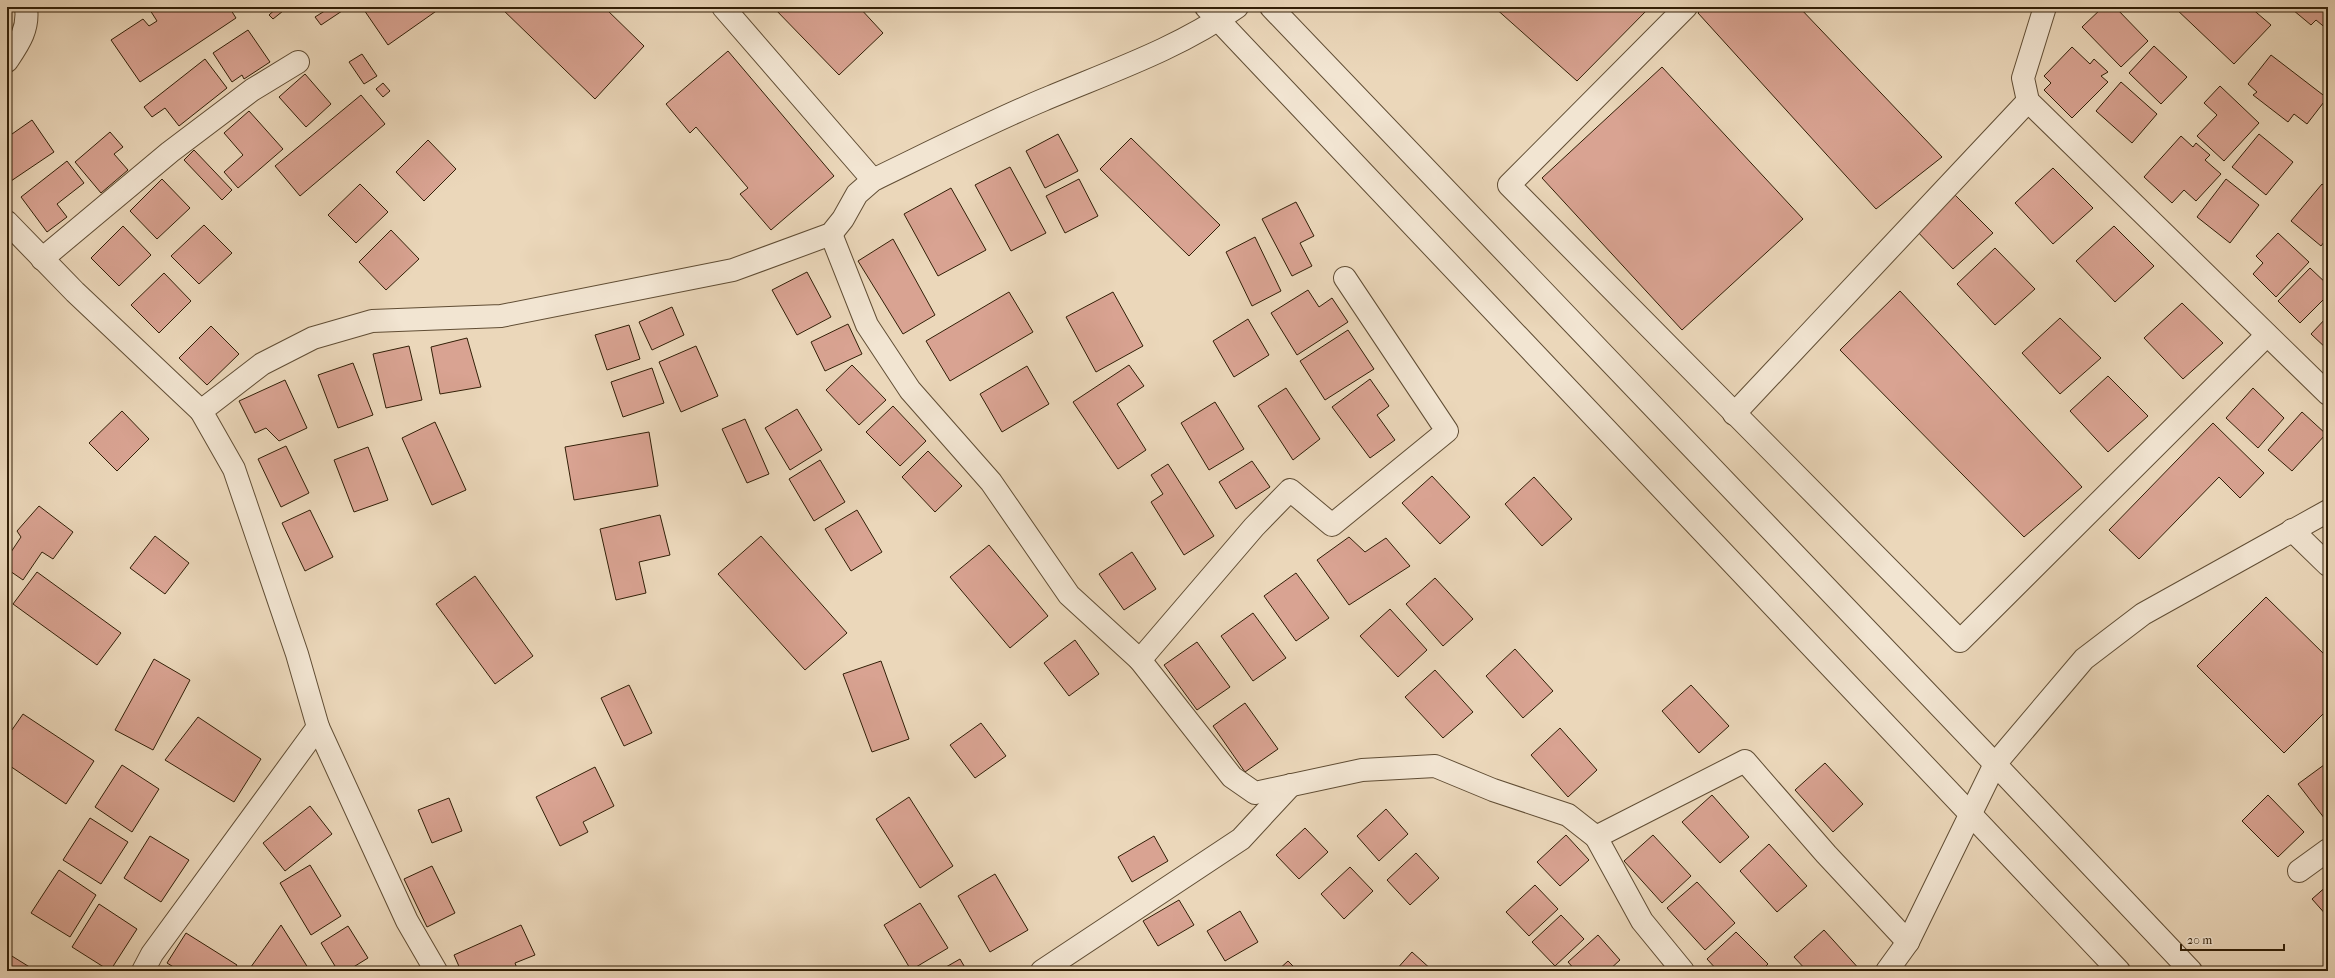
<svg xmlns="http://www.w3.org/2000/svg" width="2335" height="978" font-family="'IM FELL French Canon',serif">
<rect width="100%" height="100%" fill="#ebd7ba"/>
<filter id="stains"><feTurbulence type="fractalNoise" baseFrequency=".005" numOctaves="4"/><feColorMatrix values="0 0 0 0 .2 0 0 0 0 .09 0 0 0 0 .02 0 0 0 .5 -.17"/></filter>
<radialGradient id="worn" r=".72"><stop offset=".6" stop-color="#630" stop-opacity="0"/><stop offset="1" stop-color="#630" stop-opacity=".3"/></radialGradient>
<!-- building -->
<g fill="#d9a392" stroke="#321f07">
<polygon points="148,7 162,7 164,10 169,7 229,7 236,18 140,82 111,40 143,19 149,26 157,21"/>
<polygon points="278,7 283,11 273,19 269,15"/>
<polygon points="331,7 348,7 321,25 315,17"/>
<polygon points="362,7 442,7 388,45"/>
<polygon points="500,7 604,7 644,46 595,99"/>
<polygon points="773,7 859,7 883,33 839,75"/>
<polygon points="1494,7 1650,7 1577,81"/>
<polygon points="1703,7 1799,7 1942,157 1876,209 1698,13"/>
<polygon points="2103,7 2115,7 2148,41 2121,67 2082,27"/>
<polygon points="2174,7 2250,7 2271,25 2234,64"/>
<polygon points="2296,7 2328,7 2328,30 2316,20 2311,25 2293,10"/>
<polygon points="248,30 270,62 244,79 242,75 232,82 213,53"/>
<polygon points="2154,46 2187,77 2161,104 2129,73"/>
<polygon points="2072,47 2090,64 2094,59 2108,72 2101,76 2108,82 2072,118 2044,90 2051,83 2044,76"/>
<polygon points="728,51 834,176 771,230 740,194 748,188 696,127 690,133 666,104"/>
<polygon points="362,54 377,76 364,84 349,62"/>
<polygon points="2271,55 2327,98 2307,124 2294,114 2288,122 2253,95 2257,92 2248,84"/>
<polygon points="205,59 227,88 179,126 165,108 152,117 144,107"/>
<polygon points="1662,67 1803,219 1682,330 1542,178"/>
<polygon points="305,74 331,104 306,127 279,97"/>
<polygon points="2121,82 2157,114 2132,143 2096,111"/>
<polygon points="383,83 390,91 383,97 376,89"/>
<polygon points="2220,86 2259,123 2224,161 2197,136 2217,115 2204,103"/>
<polygon points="361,95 385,124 300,196 275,166"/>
<polygon points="249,111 283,149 238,188 224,172 243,155 224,133"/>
<polygon points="32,120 54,152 11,181 7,175 7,128 12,134"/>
<polygon points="110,132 123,147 114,154 128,170 101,193 75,162"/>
<polygon points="1058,134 1078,171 1045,188 1026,151"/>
<polygon points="2259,134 2293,162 2266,195 2232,167"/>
<polygon points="2181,136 2193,147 2196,143 2210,155 2205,160 2221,174 2196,201 2184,190 2172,203 2144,177"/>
<polygon points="1131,138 1220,225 1189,256 1100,169"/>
<polygon points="428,140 456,169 424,201 396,172"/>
<polygon points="194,150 232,190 222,200 184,160"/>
<polygon points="67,161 84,183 57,204 67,217 47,232 21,197"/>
<polygon points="1010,167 1046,233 1011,251 975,185"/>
<polygon points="2053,168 2093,208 2053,244 2015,203"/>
<polygon points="162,179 190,208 157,239 130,211"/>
<polygon points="1079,179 1098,216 1065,233 1046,196"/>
<polygon points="2226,179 2259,205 2230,243 2197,217"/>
<polygon points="360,184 388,212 356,243 328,215"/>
<polygon points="2322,184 2328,189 2328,237 2321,246 2291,221"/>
<polygon points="951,188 986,250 938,276 904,214"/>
<polygon points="1953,193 1993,233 1953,269 1914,228"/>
<polygon points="1296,202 1314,236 1300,243 1312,266 1292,276 1262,219"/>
<polygon points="204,225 232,253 199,284 171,256"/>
<polygon points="123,226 151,255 119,286 91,258"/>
<polygon points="2114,226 2154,266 2115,302 2076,261"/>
<polygon points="391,230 419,259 386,290 359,262"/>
<polygon points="2278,233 2309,262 2276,297 2253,274 2263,263 2256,256"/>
<polygon points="1255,237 1281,291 1252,306 1226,252"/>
<polygon points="893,239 935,315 903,334 858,261"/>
<polygon points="1995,248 2035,289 1995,325 1957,284"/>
<polygon points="2310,268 2328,285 2328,295 2300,323 2278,301"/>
<polygon points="807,272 831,317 797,335 772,290"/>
<polygon points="164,273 191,301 159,333 131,305"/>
<polygon points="1308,290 1319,307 1332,298 1348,322 1297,355 1271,313"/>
<polygon points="1900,291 2082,487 2024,537 1840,350"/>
<polygon points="1009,292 1033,332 950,381 926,341"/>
<polygon points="1113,292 1143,346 1096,372 1066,317"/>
<polygon points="2182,303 2223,343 2183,379 2144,338"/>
<polygon points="672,307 684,335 652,350 639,322"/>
<polygon points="2328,316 2328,350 2311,334"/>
<polygon points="2060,318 2101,358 2060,394 2022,353"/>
<polygon points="1248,319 1269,355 1234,377 1213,341"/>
<polygon points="848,324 862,354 825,371 811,342"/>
<polygon points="629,325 640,359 607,370 595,335"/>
<polygon points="211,326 239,354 207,385 179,358"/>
<polygon points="1348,330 1374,369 1325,400 1300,361"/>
<polygon points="467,338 481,387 440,394 431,347"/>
<polygon points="409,346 422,400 386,408 373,354"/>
<polygon points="696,346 718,396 681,412 659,362"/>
<polygon points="353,363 373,415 338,428 318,375"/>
<polygon points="852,365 886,400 859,425 826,390"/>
<polygon points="1129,365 1144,386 1117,404 1146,450 1118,469 1073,402"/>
<polygon points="1027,366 1049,404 1002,432 980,394"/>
<polygon points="652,368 664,403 623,417 611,382"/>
<polygon points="2108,376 2148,416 2108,452 2070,411"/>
<polygon points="1370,379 1389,406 1377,415 1395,440 1370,458 1332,407"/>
<polygon points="285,380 307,428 279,441 266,428 255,433 239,401"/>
<polygon points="1286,388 1320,439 1293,460 1258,406"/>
<polygon points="2253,388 2284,418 2258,448 2226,418"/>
<polygon points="1215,402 1244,449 1209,470 1181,423"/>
<polygon points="893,406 926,441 900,466 866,432"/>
<polygon points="797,409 822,450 790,470 765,428"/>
<polygon points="122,411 149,439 117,471 89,443"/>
<polygon points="2302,412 2326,434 2292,471 2268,450"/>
<polygon points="745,419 769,474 747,483 722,429"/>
<polygon points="435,422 466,490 432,505 402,438"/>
<polygon points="2213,423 2264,473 2240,498 2219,477 2139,559 2109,530"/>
<polygon points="649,432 658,486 574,500 565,447"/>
<polygon points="286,446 309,493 281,507 258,459"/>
<polygon points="368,447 388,500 354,512 334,460"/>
<polygon points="928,451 962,486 935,512 902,477"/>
<polygon points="820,460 845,502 814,521 789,479"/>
<polygon points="1252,461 1270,487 1236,509 1219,482"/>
<polygon points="1168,464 1214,536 1184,555 1151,502 1163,494 1151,475"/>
<polygon points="1432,476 1470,517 1440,544 1402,503"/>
<polygon points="1534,477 1572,519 1542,546 1505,504"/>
<polygon points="39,506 73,532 53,559 42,552 23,580 7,569 7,558 21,537 17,531"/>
<polygon points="310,510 333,557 305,571 282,523"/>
<polygon points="857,510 882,552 851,571 825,529"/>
<polygon points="660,515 670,555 639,562 646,593 616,600 600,529"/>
<polygon points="155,536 189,563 165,594 130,568"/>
<polygon points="761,536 847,633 805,670 718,574"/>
<polygon points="1349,537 1365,552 1386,538 1410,566 1349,605 1317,560"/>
<polygon points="989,545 1048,616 1010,648 950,577"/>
<polygon points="1132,552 1156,589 1124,610 1099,574"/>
<polygon points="37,572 121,633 97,665 13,604"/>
<polygon points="1296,573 1329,618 1296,641 1264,596"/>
<polygon points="475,576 533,656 495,684 436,604"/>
<polygon points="1435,578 1473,619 1443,646 1406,604"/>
<polygon points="2266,597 2328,658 2328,709 2284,753 2197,666"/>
<polygon points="1390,609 1427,650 1398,677 1360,636"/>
<polygon points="1253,613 1286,658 1253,681 1221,636"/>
<polygon points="1075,640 1099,674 1069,696 1044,663"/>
<polygon points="1197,642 1230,687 1197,710 1164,665"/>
<polygon points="1515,649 1553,691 1523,718 1486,676"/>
<polygon points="154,659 190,680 153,750 115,730"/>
<polygon points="881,661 909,739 872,752 843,674"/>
<polygon points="1435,670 1473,712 1443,738 1405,697"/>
<polygon points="629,685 652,733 624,746 601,698"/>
<polygon points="1691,685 1729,726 1699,753 1662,711"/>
<polygon points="1245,703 1278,749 1245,772 1213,726"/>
<polygon points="23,714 94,761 66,804 7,764 7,737"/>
<polygon points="198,717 261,759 234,802 165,760"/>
<polygon points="981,723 1006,756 975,778 950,745"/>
<polygon points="1560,728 1597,770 1568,797 1531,755"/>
<polygon points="2328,762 2328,823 2298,784"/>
<polygon points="1825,763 1863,804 1833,832 1795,790"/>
<polygon points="122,765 159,789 132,832 95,807"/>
<polygon points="595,767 614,806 583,822 588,832 560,846 536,797"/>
<polygon points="1712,795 1749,837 1720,863 1682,822"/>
<polygon points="2268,795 2304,832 2278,857 2242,821"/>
<polygon points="909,797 953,866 920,888 876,819"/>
<polygon points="449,798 462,831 432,843 418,810"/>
<polygon points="310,806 332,834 285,871 263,843"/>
<polygon points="1386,809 1408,834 1379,861 1357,836"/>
<polygon points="90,818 128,842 101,884 63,860"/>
<polygon points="1305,828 1328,852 1299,879 1276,855"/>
<polygon points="1566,835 1589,860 1560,886 1537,862"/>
<polygon points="1653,835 1691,876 1662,903 1624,861"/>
<polygon points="150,836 189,860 161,902 124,878"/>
<polygon points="1154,836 1168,861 1132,882 1118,857"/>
<polygon points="1769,844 1807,886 1777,912 1740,871"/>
<polygon points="1416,853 1439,878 1410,905 1387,880"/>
<polygon points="310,865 341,916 311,935 280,883"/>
<polygon points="432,866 455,913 427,927 404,879"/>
<polygon points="1350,867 1373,891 1344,919 1321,894"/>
<polygon points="59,870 96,895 70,937 31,913"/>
<polygon points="995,874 1028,930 990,952 958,896"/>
<polygon points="1697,882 1735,923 1705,950 1667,908"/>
<polygon points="1535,885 1558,909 1529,936 1506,912"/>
<polygon points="2328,885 2328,917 2312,899"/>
<polygon points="1179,900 1194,925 1158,946 1143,921"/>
<polygon points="920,903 948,948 911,970 884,925"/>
<polygon points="99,904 137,929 110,971 72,947"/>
<polygon points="1240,911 1258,942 1225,961 1207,931"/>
<polygon points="1561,915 1584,939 1555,966 1532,942"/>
<polygon points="281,925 310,971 248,971"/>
<polygon points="521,925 535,955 515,963 518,971 461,971 454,955"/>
<polygon points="348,926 368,958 347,971 338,971 321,943"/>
<polygon points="1824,930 1861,971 1807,971 1794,957"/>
<polygon points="1736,932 1768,964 1761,971 1718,971 1707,959"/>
<polygon points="186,933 237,965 233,971 180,971 167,963"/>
<polygon points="1598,935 1620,960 1608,971 1576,971 1568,962"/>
<polygon points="1412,952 1433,971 1395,971"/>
<polygon points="7,953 36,971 7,971"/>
<polygon points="960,959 967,971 939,971"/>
<polygon points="1288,961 1298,971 1277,971"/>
</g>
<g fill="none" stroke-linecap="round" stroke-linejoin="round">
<!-- minor casing -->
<g stroke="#604d34" stroke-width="24">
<g id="minor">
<polyline points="723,7 873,180"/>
<polyline points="1206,7 2119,971"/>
<polyline points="1271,7 1995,764 2191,971"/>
<polyline points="1686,7 1509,185 1960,641 2267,335"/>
<polyline points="2045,7 2023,78 2028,101 2328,394"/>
<path d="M7,61c12,-18 22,-32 19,-54"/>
<polyline points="7,222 75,292 201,411"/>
<polyline points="831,234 867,325 910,390 991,482 1069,595 1140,660 1232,777 1255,793 1362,770 1435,766 1493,790 1568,815 1596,837 1745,761 1826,854 1908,942"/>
<polyline points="42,259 170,152 252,90 298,62"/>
<polyline points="1734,414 2028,101"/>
<polyline points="2292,530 2328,565"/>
<polyline points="1140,660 1254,527 1290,490 1332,525 1447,431 1345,278"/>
<polyline points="1596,837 1642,921 1683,971"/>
<polyline points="2299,871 2328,850"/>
<polyline points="143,971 152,954 318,727"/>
<path d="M436,971l-29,-50 -89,-194 -21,-73 -63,-185 -33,-58 61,-47 51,-26 59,-17 129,-5 232,-46 98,-36 12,-15 14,-25 16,-14c56,-27 113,-56 170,-80 66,-28 135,-51 194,-93"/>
<polyline points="1042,971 1241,839 1291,785"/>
<polyline points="1887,971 1908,942 1995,764 2084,659 2143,614 2328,511"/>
</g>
</g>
<!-- minor -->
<use href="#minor" stroke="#f2e5d2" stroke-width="22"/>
</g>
<!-- margin -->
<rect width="2335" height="978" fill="none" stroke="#ebd7ba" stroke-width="24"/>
<rect x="8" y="8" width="2319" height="962" fill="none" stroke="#321f07" stroke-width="2"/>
<rect x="12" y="12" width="2311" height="954" fill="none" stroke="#321f07"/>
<!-- scale -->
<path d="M2181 944v6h103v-6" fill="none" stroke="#321f07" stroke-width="2"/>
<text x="2187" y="944" font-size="12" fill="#321f07" stroke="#f2e5d2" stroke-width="3" paint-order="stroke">20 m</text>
<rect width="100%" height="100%" filter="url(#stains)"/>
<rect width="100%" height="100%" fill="url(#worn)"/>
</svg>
